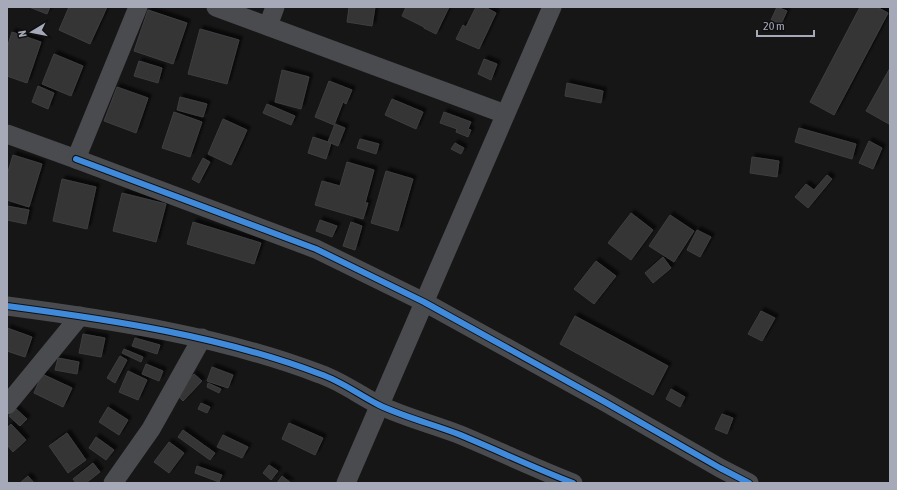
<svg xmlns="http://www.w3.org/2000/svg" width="897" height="490" font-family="'Asap Condensed',sans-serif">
<defs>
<filter id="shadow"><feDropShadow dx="3.5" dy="-3.5" stdDeviation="1" flood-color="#0009"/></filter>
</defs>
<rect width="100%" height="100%" fill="#161616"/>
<!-- building -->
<g fill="#343435" stroke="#3e3f42" filter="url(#shadow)">
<polygon points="29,7 50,7 47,14"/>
<polygon points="69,7 107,7 90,44 59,30"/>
<polygon points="349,7 375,7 372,26 347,22"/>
<polygon points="406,7 449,7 436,34 424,28 424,27 402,16"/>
<polygon points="476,7 485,7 496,13 479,49 456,39 463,25 466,27"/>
<polygon points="777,7 787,11 781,24 771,20"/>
<polygon points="860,7 877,7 888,13 834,115 810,102"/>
<polygon points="148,10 187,23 173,64 134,51"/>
<polygon points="200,29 239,40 227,84 188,74"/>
<polygon points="12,32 41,42 27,83 7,76 7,48"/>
<polygon points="54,54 83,66 71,96 42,84"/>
<polygon points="484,59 497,64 491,80 478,74"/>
<polygon points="139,61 162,68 158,83 134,76"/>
<polygon points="890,68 890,121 889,124 866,111"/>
<polygon points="282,70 309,77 301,109 275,102"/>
<polygon points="329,81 352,90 346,104 343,102 334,125 315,117"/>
<polygon points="567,83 603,91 601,103 565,96"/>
<polygon points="38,86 54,93 48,109 32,102"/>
<polygon points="117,87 148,98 136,133 104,121"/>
<polygon points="180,97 207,104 203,117 177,110"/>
<polygon points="392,99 423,112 416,129 385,115"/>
<polygon points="267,104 295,116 291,125 263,113"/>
<polygon points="174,112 202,122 190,157 162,148"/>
<polygon points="444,112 471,122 468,129 471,130 468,137 456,132 457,129 440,123"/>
<polygon points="223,119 247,130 231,165 208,154"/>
<polygon points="335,124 345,128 338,146 328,142"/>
<polygon points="799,128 856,144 852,159 795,142"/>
<polygon points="313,137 331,143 326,159 308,153"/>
<polygon points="360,139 379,144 376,154 357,148"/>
<polygon points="869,141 882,148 873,169 859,163"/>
<polygon points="455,143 464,148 461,154 451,149"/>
<polygon points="13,155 42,164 29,207 7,200 7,175"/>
<polygon points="752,157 779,161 777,177 750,173"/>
<polygon points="203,158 210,162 199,183 192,179"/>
<polygon points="347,162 374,170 365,203 368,203 363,219 315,205 322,181 340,186"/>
<polygon points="386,171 413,179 398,231 371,223"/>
<polygon points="827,175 832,179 808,208 795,197 806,184 814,190"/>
<polygon points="62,179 96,187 87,229 53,221"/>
<polygon points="122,193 166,204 156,242 113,231"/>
<polygon points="7,206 29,210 26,224 7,220"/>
<polygon points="631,213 653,230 631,260 608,243"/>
<polygon points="670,215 694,231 674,262 649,246"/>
<polygon points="320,220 337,226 332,237 316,231"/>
<polygon points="193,222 261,243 254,264 187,244"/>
<polygon points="351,222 362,226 355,250 343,246"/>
<polygon points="697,230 711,237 700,257 687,250"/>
<polygon points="663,257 671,268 653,283 645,273"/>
<polygon points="596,261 616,276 594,304 574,289"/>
<polygon points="761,311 775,318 762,341 748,334"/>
<polygon points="575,316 668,366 653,395 560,344"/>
<polygon points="7,328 32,337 25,357 7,351"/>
<polygon points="83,334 105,338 101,357 79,353"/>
<polygon points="135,338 160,345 157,354 132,346"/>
<polygon points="124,349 143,357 141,362 122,353"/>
<polygon points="120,356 127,360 115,383 107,378"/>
<polygon points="58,358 79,362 77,374 55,370"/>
<polygon points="146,364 163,371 159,381 142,374"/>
<polygon points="212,367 233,375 228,388 207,381"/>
<polygon points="128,371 147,380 138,400 119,392"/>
<polygon points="42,374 72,388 63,407 34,393"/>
<polygon points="194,374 202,381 183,401 176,394"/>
<polygon points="208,383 221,389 219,393 207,387"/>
<polygon points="671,389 685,397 680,407 666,399"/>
<polygon points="201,403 210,407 207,413 198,409"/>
<polygon points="108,407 128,420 119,435 99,422"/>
<polygon points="15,408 27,419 20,426 9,416"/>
<polygon points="722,414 733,418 727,434 715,429"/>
<polygon points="289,423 323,438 315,455 282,439"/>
<polygon points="11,424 26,440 13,452 7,445 7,428"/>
<polygon points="183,430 215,453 210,460 178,437"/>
<polygon points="67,433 86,460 68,473 49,446"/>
<polygon points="223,435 248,447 242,458 217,447"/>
<polygon points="96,437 114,450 106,460 89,448"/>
<polygon points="169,442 184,453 169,473 154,462"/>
<polygon points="93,463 100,472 86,483 76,483 73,479"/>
<polygon points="269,465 278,471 271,480 263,473"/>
<polygon points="197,466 222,475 219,482 195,473"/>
<polygon points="28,476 34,483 20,483"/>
<polygon points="282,476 291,483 277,483"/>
</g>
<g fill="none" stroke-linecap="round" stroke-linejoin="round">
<!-- minor -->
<g stroke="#4a4b4f" stroke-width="19">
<polyline points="216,7 505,114"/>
<polyline points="268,26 275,7"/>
<polyline points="7,134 76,159 138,7"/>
<polyline points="76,159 316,249 424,302 605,402 720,468 749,483"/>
<path d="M7,306c106,14 213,30 313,68 21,7 39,21 59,31 25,12 53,19 79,29 39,16 76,34 115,49"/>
<polyline points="7,405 80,316"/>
<polyline points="113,483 151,429 202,338"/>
<polyline points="346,483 552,7"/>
</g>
<!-- cycleway casing -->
<g stroke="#101012" stroke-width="8">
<g id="cycleway">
<polyline points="76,159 316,249 424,302 605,402 720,468 749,483"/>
<path d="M7,306c106,14 213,30 313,68 21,7 39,21 59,31 25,12 53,19 79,29 39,16 76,34 115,49"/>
</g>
</g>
<!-- cycleway -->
<use href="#cycleway" stroke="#408adc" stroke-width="6"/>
</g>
<!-- border -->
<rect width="897" height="490" fill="none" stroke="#a6aab8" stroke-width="16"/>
<!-- north arrow -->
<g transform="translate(32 32) rotate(260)" stroke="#101012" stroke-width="3" paint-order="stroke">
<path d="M0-3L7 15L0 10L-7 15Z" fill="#a6aab8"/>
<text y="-6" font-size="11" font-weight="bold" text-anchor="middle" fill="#a6aab8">N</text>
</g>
<!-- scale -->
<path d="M757 30v6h57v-6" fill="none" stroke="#a6aab8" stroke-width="2"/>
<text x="763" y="30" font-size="12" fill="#a6aab8" stroke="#101012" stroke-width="3" paint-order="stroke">20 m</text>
</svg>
